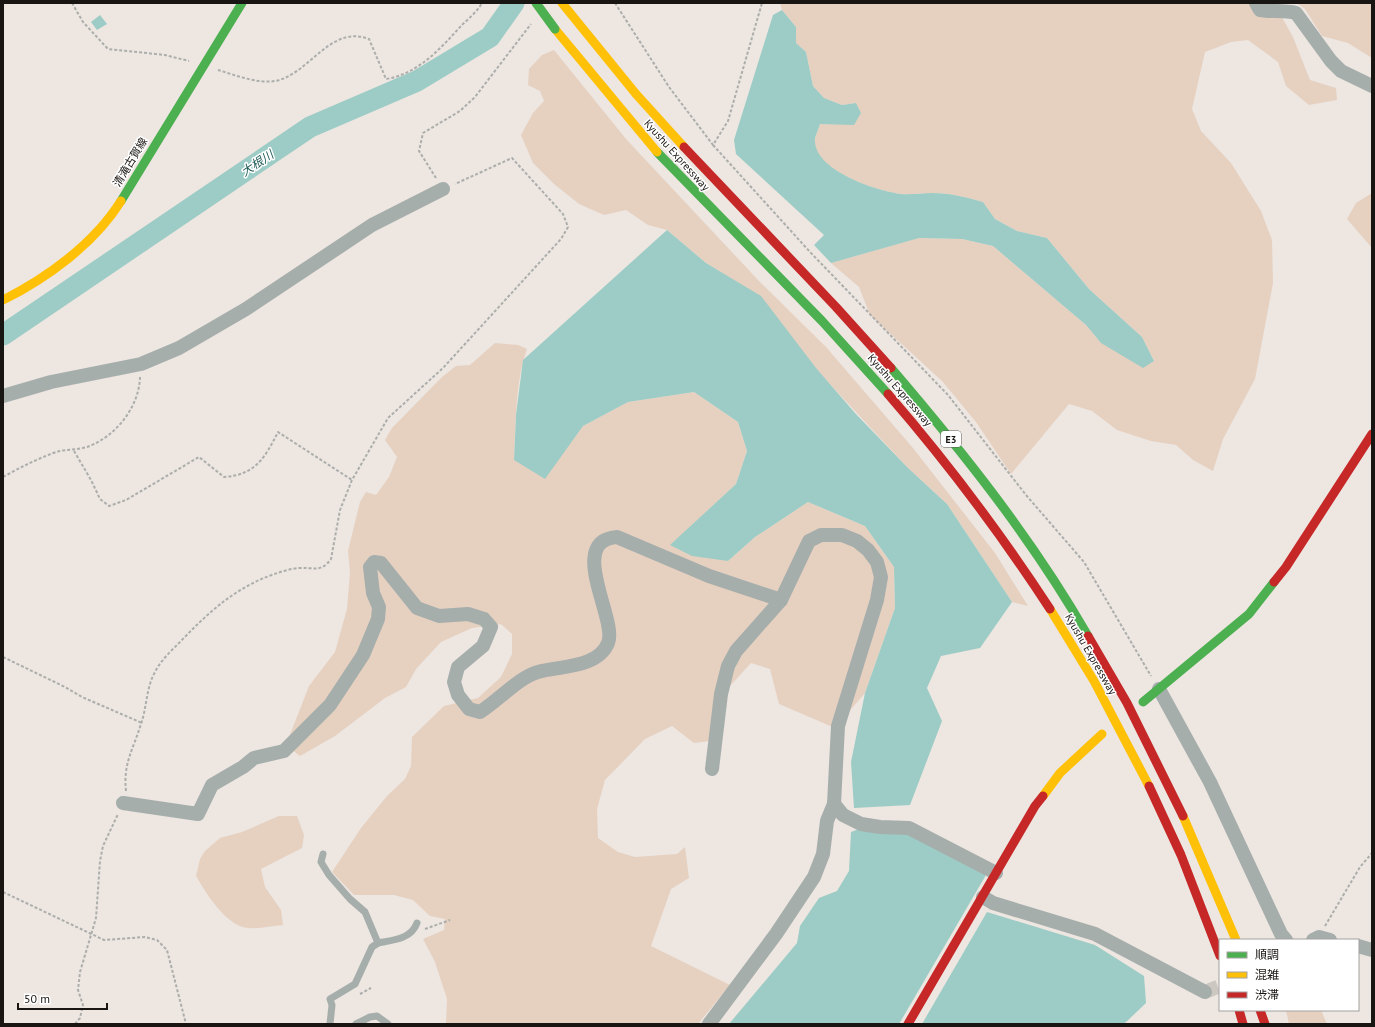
<svg xmlns="http://www.w3.org/2000/svg" width="1375" height="1027" font-family="'PT Sans','Noto Sans JP',sans-serif">
<rect width="100%" height="100%" fill="#ede6e1"/>
<!-- green -->
<g fill="#e6d1c1">
<path d="M780,3h494l19,34 17,43 26,8 1,12 -28,5 -23,-19 -8,-24 -30,-22 -17,2 -26,10 -13,57 9,22 30,32 30,48 11,29 1,43 -18,96 -32,60 -10,32 -20,-11 -17,-15 -25,-4 -34,-11 -25,-19 -23,-7 -58,70 -35,-52 -34,-41 -72,-66 -11,-28 -28,-24 87,-25 44,1 31,7 93,79 15,18 53,18 -12,-24 -53,-48 -42,-51 -30,-7 -22,-12 -12,-17c-17,-5 -33,-9 -51,-9 -12,0 -25,3 -37,0 -23,-4 -84,-24 -80,-55 1,-4 4,-10 5,-14l36,-21 -14,2 -18,-7 -11,-12 -7,-34 -10,-9v-16l-14,-17z"/>
<polygon points="1297,3 1372,3 1372,58 1348,43 1322,36 1305,9"/>
<polygon points="554,50 626,139 759,281 826,347 913,448 995,553 1028,606 1012,602 947,504 908,468 732,279 706,263 667,230 648,225 626,210 604,215 579,204 554,184 533,163 521,135 533,113 544,101 540,91 528,85 529,69 542,55"/>
<polygon points="1372,193 1372,248 1347,219 1356,203"/>
<path d="M495,343l23,2 9,4c-12,34 -11,75 -13,110l30,19 39,-52 45,-24 66,-10 44,30 9,29 -11,33 -65,61 57,16 27,-24 53,-35 57,24 29,41 1,41 -30,85 -30,35 -56,-24 -9,-35 -19,-6 -22,24 -19,54 -16,2 -22,-17 -27,13 -40,41 -8,29 1,29 20,14 17,5 42,-3 8,-7 4,31 -18,11 -20,57 79,39 -32,39h-252l1,-25 -12,-37 -12,-23 21,-9 1,-11 -15,-3 -17,-16 -19,-5h-40l-22,-23 29,-44 26,-32 18,-17 6,-13 1,-29 32,-31 34,-8 23,-21 11,-23v-20l-11,-10 -29,4 -31,14 -25,27 -10,18 -21,11 -50,38 -35,20 -14,-11 23,-59 26,-34 12,-43 3,-36 -2,-22 12,-49 6,-10 10,3 13,-18 8,-20 -12,-17 7,-12 50,-51 14,-11 14,-1z"/>
<path d="M279,816h18l7,19 -2,13 -41,21 4,18 16,23 2,15c-11,1 -24,4 -35,3 -22,-2 -42,-35 -52,-52l4,-17 5,-8 15,-13 22,-6z"/>
<polygon points="1286,1010 1321,1010 1327,1024 1289,1024"/>
</g>
<!-- water -->
<g fill="#9cccc5">
<path d="M782,10l14,17v16l10,9 7,34 11,12 18,7 14,-2 5,10 -7,12 -34,-1c-1,4 -4,10 -5,14 -3,31 57,51 80,55 12,3 25,0 37,0 18,0 34,4 51,9l12,17 22,12 30,7 42,51 53,48 12,24 -11,7 -42,-25 -15,-18 -93,-79 -31,-7 -43,-1 -88,25 -17,-18 10,-10 -88,-81 -2,-14 39,-125z"/>
<polygon points="100,15 107,24 97,30 91,22"/>
<polygon points="667,230 706,263 761,296 816,368 855,413 908,468 947,504 1012,602 980,648 941,656 927,688 942,721 910,805 854,808 851,762 865,693 895,608 894,567 865,526 808,502 755,537 728,561 692,556 670,545 736,484 747,451 738,422 694,392 628,402 583,426 545,479 514,460 516,415 523,360"/>
<polygon points="859,829 909,834 986,875 899,1024 729,1024 797,943 800,926 819,898 837,891 849,871 851,832"/>
<polygon points="987,912 1095,945 1144,976 1146,1003 1124,1024 922,1024"/>
</g>
<g fill="none" stroke-linecap="round" stroke-linejoin="round">
<!-- river -->
<polyline stroke="#9cccc5" stroke-width="21" points="3,335 310,127 417,81 490,37 514,3"/>
<!-- street-tunnel -->
<polyline stroke="#cdc7c2" stroke-width="14" stroke-dasharray="14 7" stroke-linecap="butt" points="1205,992 1220,986"/>
<!-- path -->
<g stroke="#acaeac" stroke-width="2" stroke-dasharray="3 2" stroke-linecap="butt">
<polyline points="72,3 83,22 108,49 165,55 189,61"/>
<polyline points="615,3 669,87 713,145 728,121 762,3"/>
<path d="M218,70c17,5 39,14 57,11 34,-6 55,-57 94,-42l17,40c32,-5 54,-30 75,-53 7,-7 16,-14 21,-23"/>
<polyline points="713,145 810,252 948,395 1026,495 1084,562 1151,676"/>
<polyline points="436,178 419,151 423,133 460,111 475,97 531,24"/>
<path d="M74,451l17,29 9,19 9,7 17,-6 73,-43 25,20c31,-2 41,-19 54,-45l74,48"/>
<path d="M3,477c18,-10 34,-18 53,-25 10,-3 21,-2 31,-5 28,-10 52,-39 53,-70"/>
<polyline points="3,657 65,687 82,697 142,723"/>
<path d="M126,791c-3,-28 7,-41 15,-67 6,-17 5,-36 14,-52 6,-12 16,-21 25,-30 25,-26 50,-50 84,-64 10,-4 23,-9 35,-10 14,-1 22,5 32,-9l9,-49 12,-30 36,-62 55,-50 118,-129 7,-12 -5,-13 -51,-56 -57,26"/>
<polyline points="3,892 104,940 145,937 157,940 167,950 186,1024"/>
<polyline points="1325,926 1360,867 1372,853"/>
<polyline points="425,929 450,920"/>
<polyline points="360,994 371,988"/>
<polyline points="75,1024 80,1018 83,1005 78,990 80,972 96,918 100,861 103,846 118,814"/>
</g>
<!-- lane -->
<g stroke="#a6aeac" stroke-width="7">
<polyline points="323,854 321,862 329,875 350,899 365,912 378,943 372,947 355,984 330,999 332,1005 330,1024"/>
<path d="M378,943c16,-3 33,-4 39,-20"/>
<polyline points="356,1024 370,1017 377,1016 388,1024"/>
</g>
<!-- street -->
<g stroke="#a6aeac" stroke-width="14">
<path d="M1256,3l4,7c12,2 24,0 36,3l35,48 10,10 31,15"/>
<polyline points="3,396 51,382 141,364 179,348 246,309 372,225 443,189"/>
<polyline points="1159,689 1210,782 1281,934 1286,940"/>
<path d="M123,803l75,11 14,-29 31,-18 11,-9 30,-7 46,-46 33,-50 15,-36 1,-12 -6,-14 -3,-26 4,-5 7,1 36,45 22,8 29,-2 16,5 7,8 -8,19 -25,21 -4,15 4,13 11,14 11,3c18,-11 39,-35 58,-40 22,-6 60,-4 70,-29 10,-23 -42,-102 9,-106l92,39 72,24"/>
<polyline points="834,804 843,815 861,824 880,827 909,828 996,873"/>
<polyline points="983,897 993,903 1095,934 1205,992"/>
<polyline points="1313,940 1319,937 1330,940"/>
<polyline points="1358,946 1372,950"/>
<polyline points="709,1024 776,934 814,877 823,854 827,821 834,804 838,726 877,600 881,577 877,562 868,550 857,541 842,535 821,535 809,541 781,600 736,651 728,666 721,694 712,769"/>
</g>
<!-- fast -->
<g stroke="#4caf50" stroke-width="9">
<polyline points="657,152 822,321 888,394"/>
<polyline points="121,201 242,3"/>
<path d="M891,368c72,84 142,172 197,268"/>
<polyline points="1143,702 1249,614 1274,582"/>
</g>
<!-- slow -->
<g stroke="#ffc107" stroke-width="9">
<polyline points="562,3 636,94 684,147"/>
<polyline points="555,29 657,152"/>
<path d="M3,300c44,-22 91,-56 118,-99"/>
<polyline points="1050,609 1094,681 1149,786"/>
<polyline points="1043,796 1060,773 1102,734"/>
<polyline points="1183,816 1236,940"/>
</g>
<!-- jam -->
<g stroke="#c62828" stroke-width="9">
<polyline points="684,147 836,307 891,368"/>
<path d="M888,394c59,68 113,140 162,215"/>
<polyline points="1274,582 1286,567 1372,434"/>
<polyline points="1088,636 1127,703 1183,816"/>
<polyline points="1149,786 1181,855 1220,956"/>
<polyline points="1239,1010 1243,1024"/>
<polyline points="1260,1010 1265,1024"/>
<polyline points="908,1024 1035,806 1043,796"/>
</g>
<!-- fast-bridge -->
<polyline stroke="#4caf50" stroke-width="9" points="536,3 555,29"/>
</g>
<g text-anchor="middle" dominant-baseline="central" stroke-width="3" stroke-linejoin="round" paint-order="stroke">
<!-- shield labels -->
<rect fill="#fff" stroke="#5e5b59" stroke-width="1" x="941" y="431" width="20" height="16" rx="3"/>
<g font-size="10" font-weight="bold" fill="#191512">
<text x="951" y="439">E3</text>
</g>
<!-- street labels -->
<g font-size="11" fill="#191512" stroke="#fff">
<text transform="translate(677 155) rotate(48)">Kyushu Expressway</text>
<text transform="translate(130 162) rotate(-59)">清滝古賀線</text>
<text transform="translate(900 390) rotate(49)">Kyushu Expressway</text>
<text transform="translate(1091 654) rotate(60)">Kyushu Expressway</text>
</g>
<!-- water labels -->
<g font-size="12" font-style="italic" fill="#215d58" stroke="#fff">
<text transform="translate(257 163) rotate(-34)">大根川</text>
</g>
</g>
<!-- border -->
<rect width="1375" height="1027" fill="none" stroke="#191512" stroke-width="8"/>
<!-- legend -->
<rect x="1219" y="939" width="140" height="72" fill="#ffffff" stroke="#a3a1a0"/>
<rect x="1227" y="952" width="20" height="6" fill="#4caf50" stroke="#a3a1a0"/>
<text x="1255" y="959" font-size="12" fill="#191512">順調</text>
<rect x="1227" y="972" width="20" height="6" fill="#ffc107" stroke="#a3a1a0"/>
<text x="1255" y="979" font-size="12" fill="#191512">混雑</text>
<rect x="1227" y="992" width="20" height="6" fill="#c62828" stroke="#a3a1a0"/>
<text x="1255" y="999" font-size="12" fill="#191512">渋滞</text>
<!-- scale -->
<path d="M18 1003v6h89v-6" fill="none" stroke="#191512" stroke-width="2"/>
<text x="24" y="1003" font-size="12" fill="#191512" stroke="#ffffff" stroke-width="3" paint-order="stroke">50 m</text>
</svg>
